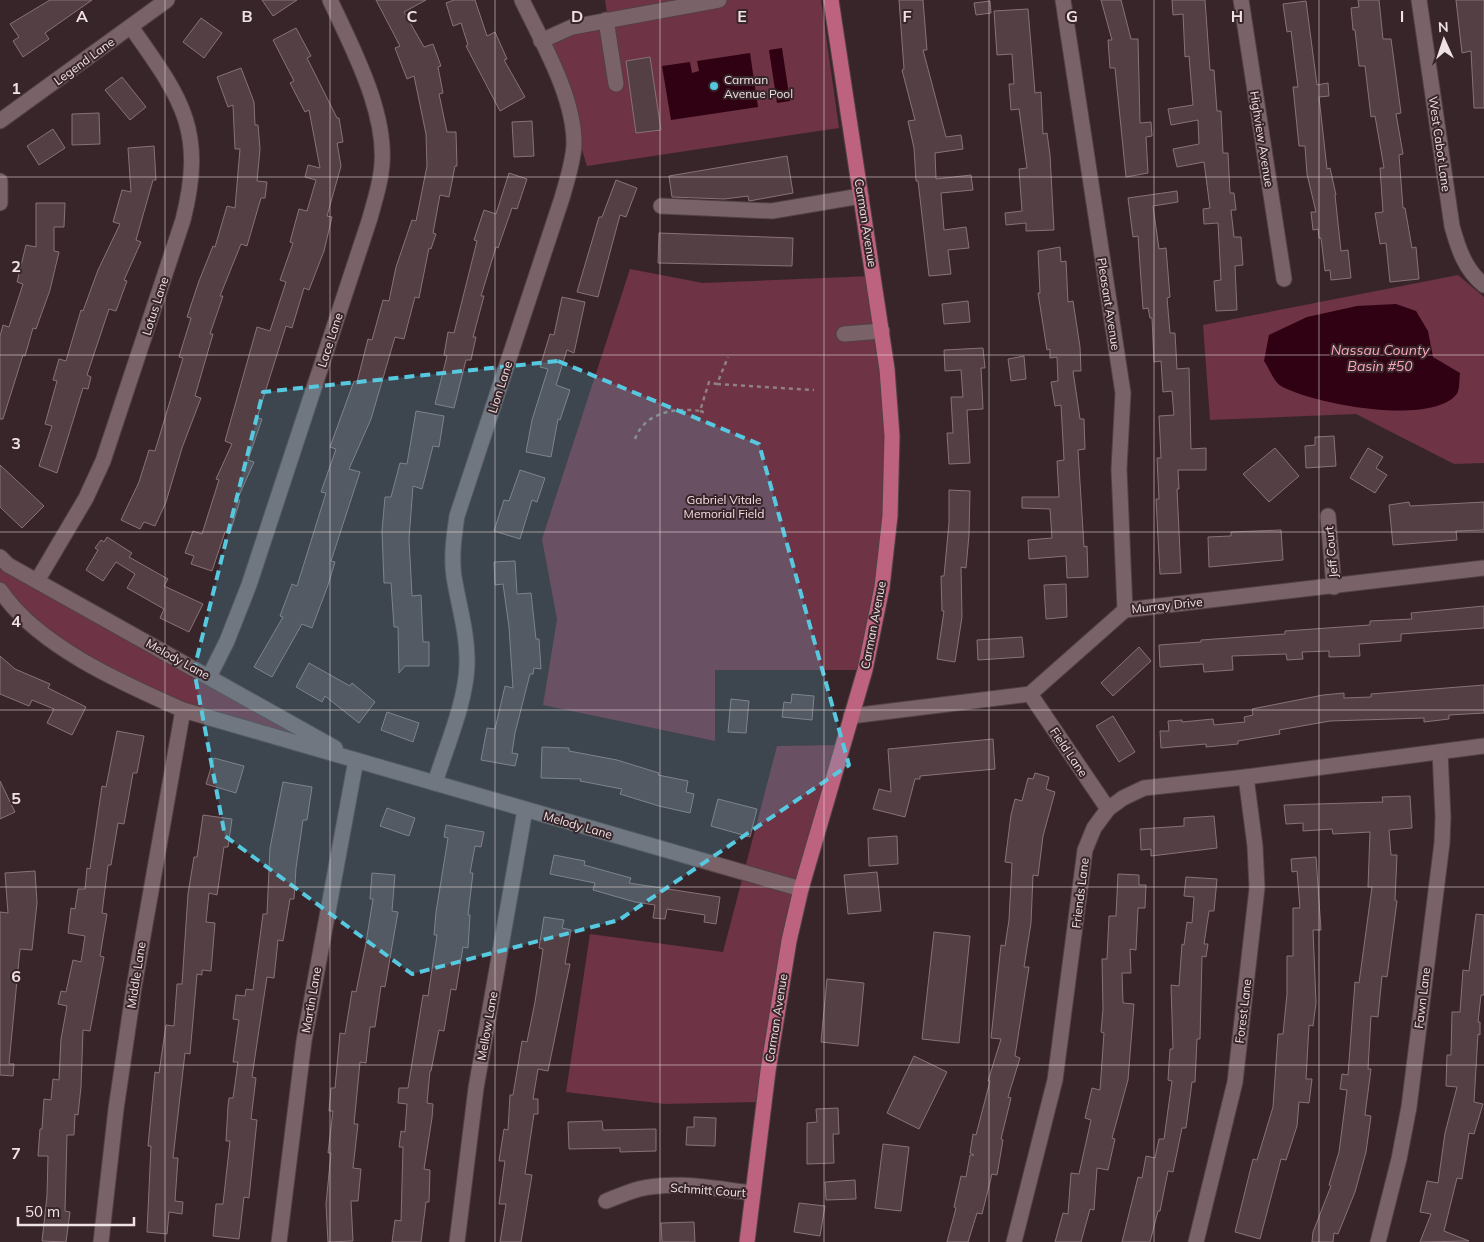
<svg xmlns="http://www.w3.org/2000/svg" width="1484" height="1242" font-family="Mulish,sans-serif">
<rect width="100%" height="100%" fill="#38252a"/>
<!-- green -->
<g fill="#6e3344">
<polygon points="605,0 821,0 839,128 587,166 549,45 578,33 609,26"/>
<polygon points="630,269 703,283 872,276 883,369 887,519 863,670 715,670 715,741 543,705 557,619 542,539"/>
<polygon points="1458,275 1484,297 1484,463 1454,464 1356,414 1210,420 1203,325"/>
<polygon points="0,560 343,755 184,708 53,639 0,586"/>
<polygon points="840,745 760,1102 665,1104 566,1092 590,934 723,952 777,746"/>
</g>
<!-- water -->
<g fill="#300113">
<polygon points="782,48 790,101 777,103 769,50"/>
<polygon points="750,53 758,107 671,120 662,66 690,62 692,73 699,71 697,61"/>
<path d="M1396,304l20,7 12,20 5,26 27,16c-1,7 0,18 -4,22 -27,31 -143,9 -175,-9 -7,-4 -12,-18 -17,-25l5,-26 38,-18 50,-11z"/>
</g>
<!-- building -->
<g fill="#533f44" stroke="#887277">
<polygon points="50,0 92,0 45,33 49,39 23,57 13,41 19,37 10,24"/>
<polygon points="262,0 297,0 273,16"/>
<polygon points="376,0 426,0 404,12 424,47 433,44 441,66 438,67 443,93 439,94 447,132 456,132 457,166 455,166 449,197 440,195 433,233 436,234 431,249 429,248 419,298 415,297 404,339 395,337 371,419 349,469 360,472 331,561 335,562 328,585 312,628 302,624 272,677 254,667 283,617 280,616 292,584 297,586 326,493 321,492 336,449 330,447 354,381 357,382 368,339 372,340 383,300 389,301 396,267 412,220 416,221 427,166 426,134 414,76 407,79 395,48 400,46"/>
<polygon points="454,0 475,0 487,36 495,32 507,59 504,60 525,97 500,111 466,46 468,45 461,23 453,26 446,3"/>
<polygon points="899,0 923,0 927,50 923,50 946,137 961,135 963,149 935,153 936,179 971,175 973,190 941,193 944,230 966,227 969,248 948,250 951,274 929,276 918,181 916,181 914,148 908,121 915,120 902,70 904,69"/>
<polygon points="1101,0 1121,0 1131,39 1138,39 1140,123 1151,122 1152,136 1146,137 1148,173 1126,177 1115,68 1110,68 1108,40 1112,40"/>
<polygon points="1172,0 1205,0 1210,70 1214,70 1217,111 1221,111 1223,153 1228,153 1230,193 1234,193 1236,210 1231,210 1234,237 1241,237 1243,265 1235,266 1237,310 1216,311 1214,281 1221,280 1218,223 1204,224 1203,209 1210,208 1204,162 1177,167 1173,149 1199,144 1198,120 1171,125 1168,109 1193,105 1189,56 1185,57 1183,14 1173,15"/>
<polygon points="1358,0 1379,0 1383,39 1391,39 1401,113 1396,114 1403,154 1399,155 1403,208 1405,208 1412,248 1416,247 1419,279 1390,282 1386,243 1380,244 1375,213 1383,212 1380,168 1384,168 1375,116 1371,117 1365,66 1359,66 1355,30 1353,30 1351,8 1359,7"/>
<polygon points="1456,0 1484,0 1484,108 1474,108 1471,51 1462,53"/>
<polygon points="990,1 991,13 976,15 974,3"/>
<polygon points="1306,1 1317,85 1328,83 1329,96 1319,97 1327,169 1330,168 1336,195 1335,195 1341,251 1348,250 1351,278 1331,280 1330,270 1325,271 1321,238 1319,238 1318,229 1313,230 1311,212 1316,212 1307,174 1305,146 1299,146 1293,87 1298,87 1291,31 1287,32 1283,4"/>
<polygon points="1028,9 1035,93 1041,92 1043,134 1047,133 1050,155 1054,230 1026,231 1026,223 1006,225 1005,213 1022,211 1019,169 1027,168 1019,109 1011,110 1009,84 1014,84 1012,54 997,55 994,11"/>
<polygon points="201,18 222,33 204,58 183,42"/>
<polygon points="296,28 311,56 307,58 337,118 339,118 343,142 337,143 341,166 327,216 332,217 324,251 309,290 304,288 292,328 286,326 257,418 262,419 248,460 254,462 237,500 240,500 230,533 225,532 212,571 191,564 194,556 185,553 193,531 202,534 219,480 216,479 232,444 225,441 257,327 270,331 286,282 280,280 293,243 290,242 299,209 307,211 316,180 305,177 308,165 320,168 309,110 305,112 290,83 294,81 273,40"/>
<polygon points="650,57 661,130 636,133 626,61"/>
<polygon points="241,68 254,102 255,125 258,125 260,149 257,181 267,182 265,198 261,198 247,246 241,244 220,296 223,296 210,334 213,334 195,396 201,398 182,448 166,502 155,526 144,522 140,529 121,520 139,482 149,450 155,451 183,358 179,357 191,318 187,317 199,281 213,246 215,247 227,206 235,208 240,149 235,149 233,105 228,107 217,77"/>
<polygon points="122,77 146,107 130,120 105,90"/>
<polygon points="99,113 100,144 72,145 72,114"/>
<polygon points="532,121 534,156 514,157 512,122"/>
<polygon points="53,129 65,148 39,165 27,146"/>
<polygon points="154,146 156,180 153,180 136,240 141,242 124,280 127,281 116,311 109,309 87,375 91,377 88,389 83,388 57,473 39,466 52,426 45,424 57,381 53,380 59,359 66,361 81,310 83,311 98,270 120,224 113,222 122,190 131,192 128,148"/>
<polygon points="787,156 793,193 749,201 748,196 724,199 672,197 669,176"/>
<polygon points="509,173 527,179 517,209 512,208 498,248 496,247 481,296 484,296 473,337 476,337 471,360 466,360 454,408 435,404 447,356 444,355 448,332 454,333 477,241 474,240 484,210 496,214"/>
<polygon points="616,180 637,188 626,217 620,215 598,297 577,292 599,217 602,217"/>
<polygon points="1177,191 1178,202 1153,206 1159,249 1166,248 1170,297 1167,298 1170,333 1175,333 1177,369 1189,368 1191,449 1206,448 1206,470 1178,470 1179,489 1177,489 1181,573 1160,574 1156,499 1159,499 1157,458 1161,458 1159,416 1174,415 1172,391 1163,392 1161,361 1154,362 1152,318 1150,318 1148,308 1143,309 1138,236 1133,237 1128,198"/>
<polygon points="36,203 65,203 64,227 54,227 54,251 59,252 50,290 36,329 33,328 25,356 23,355 3,419 0,419 0,336 3,325 9,327 23,284 17,282 26,245 36,247"/>
<polygon points="659,233 793,238 792,266 658,263"/>
<polygon points="1060,247 1061,262 1066,261 1068,302 1073,301 1080,347 1081,371 1073,371 1080,419 1084,419 1085,449 1078,450 1084,547 1087,546 1088,577 1067,578 1066,556 1029,559 1028,540 1052,538 1050,509 1022,508 1022,497 1059,497 1057,461 1064,460 1061,405 1055,406 1051,382 1058,381 1057,357 1050,358 1050,349 1047,350 1038,293 1040,293 1038,251"/>
<polygon points="562,297 585,302 574,353 567,350 556,385 570,390 560,420 558,419 551,457 526,452 532,420 548,369 540,367 550,334 554,335"/>
<polygon points="968,301 970,322 944,324 942,304"/>
<polygon points="983,348 985,368 981,368 983,409 967,410 970,463 949,464 947,433 953,433 951,397 963,397 961,370 945,371 944,350"/>
<polygon points="1024,356 1026,379 1011,381 1008,359"/>
<polygon points="416,411 444,416 439,447 433,446 422,489 413,486 409,539 412,596 421,595 423,642 429,642 429,666 405,666 399,673 398,627 394,627 391,583 384,583 382,531 385,497 391,497 400,463 407,464"/>
<polygon points="1334,436 1336,466 1306,468 1305,446 1315,445 1315,437"/>
<polygon points="1275,448 1299,476 1269,502 1243,474"/>
<polygon points="1368,448 1383,457 1376,468 1387,475 1375,493 1350,478"/>
<polygon points="0,465 44,506 22,528 0,507"/>
<polygon points="520,470 545,478 537,502 532,500 520,539 494,531 504,500 509,501"/>
<polygon points="949,490 970,491 969,535 966,568 961,567 962,617 955,662 937,659 944,611 942,611 941,576 944,576 949,523"/>
<polygon points="1409,502 1410,506 1484,502 1484,530 1456,531 1457,540 1393,545 1389,505"/>
<polygon points="1281,530 1283,560 1209,567 1208,537 1231,536 1231,532"/>
<polygon points="107,537 132,553 129,557 168,579 164,586 203,604 189,632 160,618 164,609 127,588 135,574 116,562 103,581 86,570 98,550 95,548 101,540 104,542"/>
<polygon points="515,561 517,594 531,593 536,639 539,639 541,669 534,668 533,674 530,674 515,733 512,753 518,754 515,766 481,760 487,728 495,729 505,686 513,688 509,627 503,584 495,585 494,562"/>
<polygon points="1066,584 1067,617 1046,619 1044,585"/>
<polygon points="1484,606 1484,628 1401,634 1401,641 1359,644 1360,656 1329,657 1329,651 1302,652 1303,659 1287,660 1286,654 1232,656 1233,670 1204,672 1203,664 1160,667 1159,645 1201,642 1201,640 1285,634 1285,631 1370,625 1370,621 1412,619 1411,613"/>
<polygon points="1022,637 1024,657 978,660 977,640"/>
<polygon points="1139,647 1151,661 1113,696 1101,683"/>
<polygon points="0,656 15,669 50,684 48,688 86,707 72,735 47,723 54,709 32,700 29,706 0,694"/>
<polygon points="309,663 350,686 352,683 375,702 359,723 325,696 322,702 296,687"/>
<polygon points="1484,685 1484,713 1449,715 1449,719 1424,722 1424,718 1330,721 1279,730 1280,734 1238,741 1238,744 1206,747 1206,744 1161,748 1160,731 1169,731 1168,721 1182,720 1182,722 1213,719 1214,725 1245,722 1244,717 1253,715 1252,709 1323,695 1344,693 1344,698 1371,697 1371,694"/>
<polygon points="792,694 814,696 812,720 782,717 784,702 791,703"/>
<polygon points="731,699 749,701 746,733 728,732"/>
<polygon points="387,712 419,723 413,742 381,730"/>
<polygon points="1113,716 1135,752 1119,762 1096,726"/>
<polygon points="117,731 144,736 137,773 133,773 124,824 118,823 111,865 108,865 102,913 107,914 100,956 104,957 90,1031 83,1030 81,1087 78,1115 75,1114 74,1135 67,1135 65,1211 70,1212 66,1242 42,1241 47,1196 48,1156 38,1156 40,1129 42,1129 44,1099 51,1100 53,1079 59,1080 61,1039 67,1006 58,1004 61,991 66,992 73,960 81,962 85,936 68,933 71,908 75,909 78,889 85,889 87,868 90,869 102,786 106,787"/>
<polygon points="993,739 995,769 920,776 920,779 915,779 905,817 873,809 879,789 891,792 888,749"/>
<polygon points="542,747 569,748 569,751 617,760 659,773 658,775 688,781 686,792 694,794 690,813 659,806 620,794 622,789 580,781 581,779 541,778"/>
<polygon points="214,758 244,766 236,793 206,784"/>
<polygon points="1035,773 1049,777 1046,789 1055,792 1043,836 1038,876 1033,875 1031,923 1024,967 1029,967 1015,1056 1020,1058 1008,1097 1011,1098 1001,1139 1003,1140 997,1175 992,1174 982,1214 977,1213 968,1242 947,1242 956,1208 954,1207 961,1176 966,1177 970,1155 974,1155 970,1153 973,1134 976,1135 990,1081 988,1081 1001,1039 991,1038 1001,945 1005,946 1009,920 1012,863 1005,862 1011,815 1015,799 1022,801 1028,778 1033,779"/>
<polygon points="0,781 15,812 0,819"/>
<polygon points="283,782 312,787 307,820 303,820 296,868 294,899 290,899 283,941 278,940 274,978 267,977 260,1023 252,1077 256,1078 251,1119 257,1120 249,1198 244,1197 239,1239 213,1236 216,1204 223,1204 230,1141 226,1141 228,1106 229,1098 233,1098 238,1062 233,1062 239,1020 233,1019 236,995 245,996 246,989 253,990 263,914 267,914 270,848"/>
<polygon points="1410,796 1412,828 1389,830 1391,855 1397,855 1395,900 1397,901 1387,977 1382,976 1378,1017 1371,1016 1368,1069 1371,1069 1365,1115 1371,1116 1366,1152 1355,1192 1338,1234 1334,1233 1333,1242 1312,1242 1313,1232 1331,1186 1329,1185 1339,1152 1347,1090 1340,1089 1342,1074 1348,1075 1355,982 1359,983 1372,887 1368,887 1370,832 1333,834 1332,829 1303,831 1303,823 1286,824 1284,805 1383,802 1382,797"/>
<polygon points="718,799 757,809 750,837 711,826"/>
<polygon points="387,808 415,818 409,836 380,826"/>
<polygon points="203,815 232,819 228,847 224,847 217,895 209,893 206,922 215,923 211,971 202,970 202,975 197,974 190,1054 185,1053 173,1158 178,1158 175,1201 183,1202 182,1214 169,1212 167,1234 147,1232 151,1146 148,1146 155,1072 159,1073 166,1025 174,1026 177,984 182,984 188,894 194,857 197,857"/>
<polygon points="1214,816 1217,848 1151,856 1151,849 1141,850 1140,829 1184,826 1184,818"/>
<polygon points="446,825 484,832 481,847 475,846 470,873 473,873 468,915 470,915 468,948 463,947 456,990 451,989 444,1031 439,1030 431,1071 430,1071 427,1103 433,1104 432,1118 424,1169 430,1170 429,1202 426,1202 421,1242 392,1242 395,1220 401,1221 403,1147 399,1147 401,1131 405,1132 407,1104 398,1103 399,1088 408,1088 423,995 428,996 437,935 434,935 436,912 448,838 444,837"/>
<polygon points="897,836 898,864 869,866 868,838"/>
<polygon points="554,855 585,861 584,865 631,878 629,883 720,897 716,924 704,922 705,915 667,909 665,919 653,918 655,905 635,902 593,890 595,883 550,874"/>
<polygon points="1316,857 1321,930 1313,930 1316,1003 1313,1026 1309,1025 1306,1079 1312,1079 1309,1103 1299,1102 1297,1126 1286,1160 1281,1159 1260,1239 1235,1232 1253,1159 1257,1160 1273,1107 1278,1034 1283,1034 1287,994 1287,956 1293,956 1293,908 1300,908 1297,871 1292,872 1291,859"/>
<polygon points="35,871 37,903 32,950 20,949 9,1064 14,1064 13,1076 0,1075 0,912 8,913 5,873"/>
<polygon points="877,872 881,911 848,914 844,875"/>
<polygon points="372,873 395,875 392,911 398,912 385,987 381,986 375,1027 370,1027 366,1063 360,1062 354,1124 358,1124 353,1168 361,1169 358,1201 351,1201 353,1241 328,1242 326,1204 331,1153 328,1153 333,1111 329,1111 331,1088 335,1088 340,1033 345,1034 352,991 356,992 366,943 373,899 370,899"/>
<polygon points="1118,874 1139,875 1139,885 1146,885 1145,908 1138,908 1136,950 1130,949 1131,973 1122,973 1123,1003 1134,1004 1128,1080 1112,1138 1115,1139 1108,1170 1097,1168 1094,1210 1090,1209 1081,1242 1055,1242 1063,1213 1068,1214 1071,1173 1079,1174 1091,1120 1085,1118 1092,1088 1100,1090 1104,1033 1101,1032 1103,1009 1102,959 1107,959 1109,916 1116,916"/>
<polygon points="1186,877 1217,879 1214,911 1209,911 1204,944 1208,944 1206,957 1202,956 1200,1039 1197,1039 1195,1082 1192,1082 1186,1128 1182,1128 1173,1172 1168,1171 1160,1211 1158,1211 1150,1242 1122,1242 1138,1177 1142,1178 1146,1156 1155,1158 1159,1139 1164,1139 1172,1081 1168,1080 1170,1049 1173,1049 1171,985 1179,986 1182,944 1184,945 1187,922 1192,923 1194,897 1184,896"/>
<polygon points="1476,914 1484,915 1484,995 1481,995 1478,1022 1480,1022 1480,1035 1478,1034 1474,1102 1483,1104 1474,1134 1469,1133 1462,1179 1457,1178 1444,1231 1469,1241 1420,1242 1431,1214 1420,1212 1427,1181 1438,1183 1445,1133 1457,1087 1446,1086 1447,1055 1451,1055 1452,1012 1460,1012 1463,970 1469,971"/>
<polygon points="544,917 564,920 562,928 571,930 565,964 570,964 548,1071 538,1069 533,1099 538,1099 538,1114 534,1114 525,1174 532,1175 521,1242 500,1242 506,1204 499,1204 505,1161 499,1161 504,1129 508,1130 510,1095 513,1095 522,1041 527,1042 535,1002 543,949 539,948"/>
<polygon points="934,932 970,936 959,1043 922,1039"/>
<polygon points="827,979 864,983 858,1046 821,1042"/>
<polygon points="914,1056 947,1072 919,1129 887,1113"/>
<polygon points="838,1108 839,1134 833,1134 834,1163 807,1164 807,1123 817,1122 816,1109"/>
<polygon points="694,1117 716,1118 715,1146 686,1145 687,1127 694,1127"/>
<polygon points="602,1121 603,1130 656,1129 656,1151 620,1152 620,1148 569,1149 568,1122"/>
<polygon points="883,1144 909,1147 901,1211 875,1208"/>
<polygon points="855,1180 856,1199 826,1200 825,1182"/>
<polygon points="799,1203 825,1206 820,1236 794,1232"/>
<polygon points="694,1222 695,1242 662,1242 661,1223"/>
</g>
<g fill="none" stroke-linecap="round" stroke-linejoin="round">
<!-- minor casing -->
<g stroke="#514145" stroke-width="17">
<g id="minor">
<polyline points="1063,0 1123,393 1119,469 1125,610"/>
<polyline points="1241,0 1284,279"/>
<path d="M1419,0l33,226c6,22 13,44 32,59"/>
<polyline points="606,20 616,84"/>
<polyline points="541,41 572,27 719,0"/>
<polyline points="0,121 167,0"/>
<polyline points="0,181 0,203"/>
<polyline points="661,206 772,211 861,196"/>
<polyline points="844,334 882,331"/>
<polyline points="1328,516 1334,587"/>
<polyline points="0,557 8,565 335,748"/>
<path d="M37,581l49,-83 17,-37 80,-241c23,-91 -2,-122 -52,-193"/>
<path d="M0,590c37,56 124,94 183,120l618,179"/>
<path d="M209,677l18,-36 22,-56 121,-367c4,-15 9,-30 11,-45 9,-55 -28,-124 -51,-173"/>
<polyline points="1030,694 1108,809"/>
<polyline points="851,716 1030,694 1125,610 1484,568"/>
<path d="M435,783c11,-36 31,-81 32,-118 1,-30 -8,-58 -13,-88 -3,-20 0,-41 3,-61l105,-318c5,-18 11,-35 12,-53 1,-47 -32,-103 -52,-145"/>
<path d="M606,1201c11,-4 22,-9 33,-12 36,-9 77,0 114,4"/>
<polyline points="101,1242 116,1109 134,987 183,710"/>
<polyline points="279,1242 304,1041 356,760"/>
<polyline points="457,1242 476,1088 525,810"/>
<polyline points="1014,1242 1055,1080 1085,850 1094,828 1108,809 1123,798 1144,788 1246,777 1484,746"/>
<polyline points="1196,1242 1235,1082 1257,888 1255,846 1246,777"/>
<polyline points="1378,1242 1399,1159 1409,1107 1442,843 1443,817 1440,752"/>
</g>
</g>
<!-- major casing -->
<g stroke="#514145" stroke-width="17">
<polyline id="major" points="747,1242 768,1071 789,941 801,889 865,670 882,587 890,516 892,436 887,369 831,0"/>
</g>
<!-- path -->
<g stroke="#908084" stroke-width="2.5" stroke-dasharray="4 4" stroke-linecap="butt">
<polyline points="717,384 814,390"/>
<polyline points="700,411 706,413"/>
<path d="M635,439c9,-26 40,-32 65,-28l9,-29 8,2 11,-27"/>
</g>
<!-- minor -->
<use href="#minor" stroke="#796368" stroke-width="15"/>
<!-- major -->
<use href="#major" stroke="#bd627f" stroke-width="15"/>
</g>
<!-- marked area -->
<path fill="#56c9e0" fill-opacity="0.2" stroke="#56c9e0" stroke-width="4" stroke-dasharray="10 6" stroke-linejoin="round" d="M558,361l201,83 90,321 -230,155 -207,54 -187,-138 -31,-166 69,-278z"/>
<!-- grid -->
<path fill="none" stroke="#efe2e4" stroke-width="1" stroke-opacity="0.55" d="M165,0v1242M330,0v1242M495,0v1242M660,0v1242M824,0v1242M989,0v1242M1154,0v1242M1319,0v1242M0,177h1484M0,355h1484M0,532h1484M0,710h1484M0,887h1484M0,1065h1484"/>
<!-- markers -->
<circle fill="#56c9e0" stroke="#38252a" stroke-width="2" cx="714" cy="86" r="5"/>
<g text-anchor="middle" dominant-baseline="central" stroke-width="4" stroke-linejoin="round" paint-order="stroke">
<!-- street labels -->
<g font-size="12" fill="#efe2e4" stroke="#38252a">
<text transform="translate(84 61) rotate(-36)">Legend Lane</text>
<text transform="translate(1262 139) rotate(81)">Highview Avenue</text>
<text transform="translate(1440 144) rotate(82)">West Cabot Lane</text>
<text transform="translate(866 223) rotate(81)">Carman Avenue</text>
<text transform="translate(1109 304) rotate(81)">Pleasant Avenue</text>
<text transform="translate(155 306) rotate(-72)">Lotus Lane</text>
<text transform="translate(330 340) rotate(-72)">Lace Lane</text>
<text transform="translate(500 387) rotate(-72)">Lion Lane</text>
<text transform="translate(1331 552) rotate(-95)">Jeff Court</text>
<text transform="translate(1167 605) rotate(-6)">Murray Drive</text>
<text transform="translate(873 625) rotate(-79)">Carman Avenue</text>
<text transform="translate(178 659) rotate(29)">Melody Lane</text>
<text transform="translate(1069 752) rotate(56)">Field Lane</text>
<text transform="translate(578 825) rotate(16)">Melody Lane</text>
<text transform="translate(1080 893) rotate(-83)">Friends Lane</text>
<text transform="translate(136 975) rotate(-81)">Middle Lane</text>
<text transform="translate(1422 998) rotate(-83)">Fawn Lane</text>
<text transform="translate(311 1000) rotate(-80)">Martin Lane</text>
<text transform="translate(1243 1011) rotate(-83)">Forest Lane</text>
<text transform="translate(776 1018) rotate(-81)">Carman Avenue</text>
<text transform="translate(487 1026) rotate(-80)">Mellow Lane</text>
<text transform="translate(708 1190) rotate(4)">Schmitt Court</text>
</g>
<!-- poi labels -->
<g font-size="12" fill="#efe2e4" stroke="#38252a" text-anchor="start">
<text x="724" y="79">Carman<tspan x="724" dy="14">Avenue Pool</tspan></text>
</g>
<!-- park labels -->
<g font-size="12" fill="#f4dee2" stroke="#38252a">
<text x="724" y="499">Gabriel Vitale<tspan x="724" dy="14">Memorial Field</tspan></text>
</g>
<!-- water labels -->
<g font-size="14" font-style="italic" fill="#faa7bc" stroke="#38252a">
<text x="1380" y="350">Nassau County<tspan x="1380" dy="16">Basin #50</tspan></text>
</g>
</g>
<g font-size="16" text-anchor="middle" font-weight="bold" fill="#efe2e4" stroke="#38252a" stroke-width="4" stroke-linejoin="round" paint-order="stroke">
<text x="82" y="22">A</text>
<text x="247" y="22">B</text>
<text x="412" y="22">C</text>
<text x="577" y="22">D</text>
<text x="742" y="22">E</text>
<text x="907" y="22">F</text>
<text x="1072" y="22">G</text>
<text x="1237" y="22">H</text>
<text x="1402" y="22">I</text>
<text x="16" y="94">1</text>
<text x="16" y="272">2</text>
<text x="16" y="449">3</text>
<text x="16" y="627">4</text>
<text x="16" y="804">5</text>
<text x="16" y="982">6</text>
<text x="16" y="1159">7</text>
</g>
<!-- north arrow -->
<g transform="translate(1444 40) rotate(357)" stroke="#38252a" stroke-width="4" paint-order="stroke">
<path d="M0-4L9 19L0 12L-9 19Z" fill="#efe2e4"/>
<text y="-8" font-size="14" font-weight="bold" text-anchor="middle" fill="#efe2e4">N</text>
</g>
<!-- scale -->
<path d="M18 1217v8h116v-8" fill="none" stroke="#efe2e4" stroke-width="2.5"/>
<text x="25" y="1217" font-size="15" fill="#efe2e4" stroke="#38252a" stroke-width="4" paint-order="stroke">50 m</text>
</svg>
